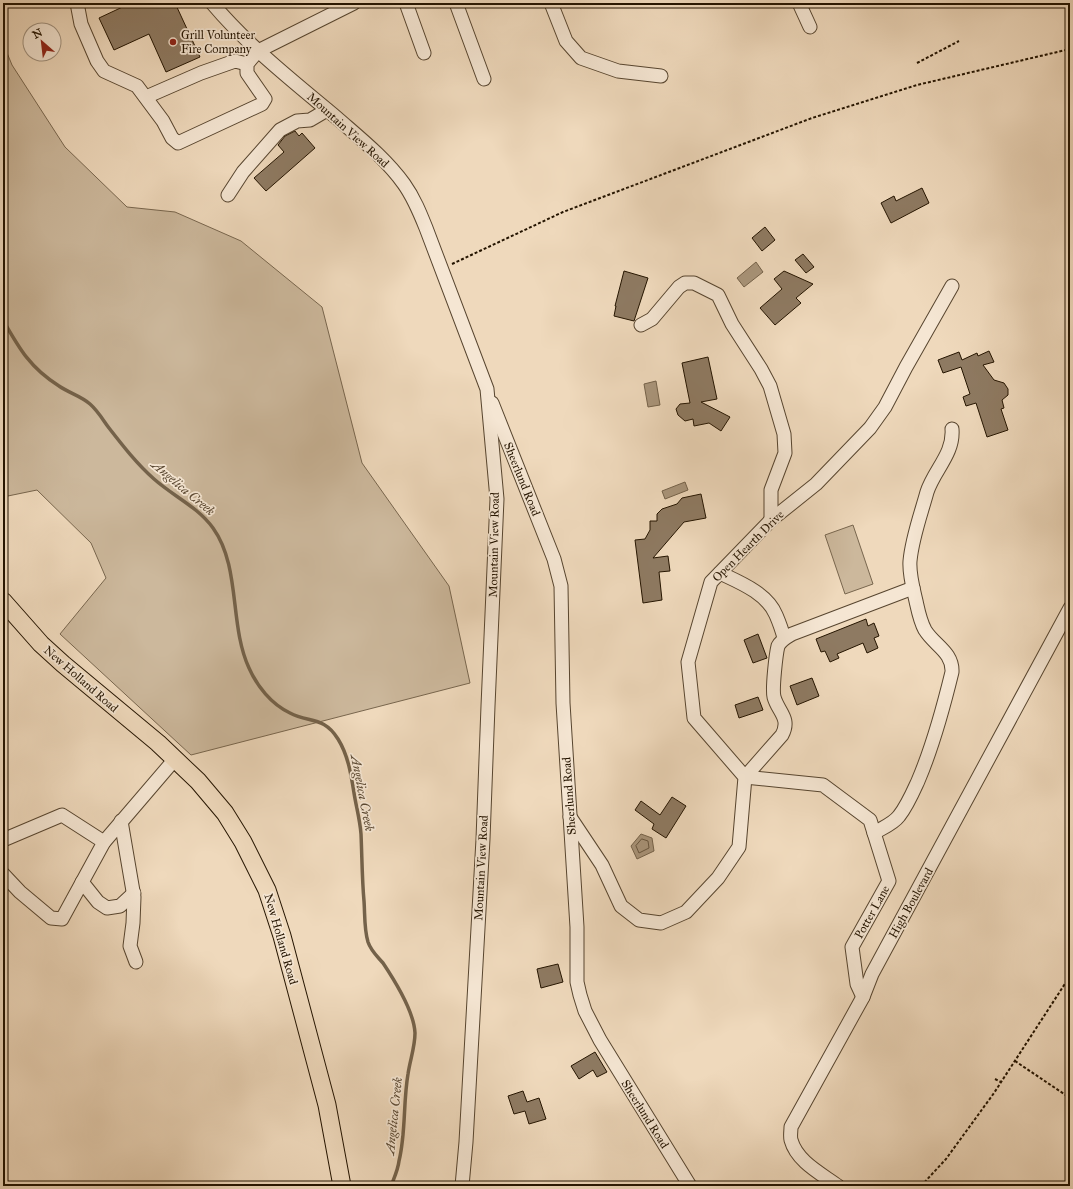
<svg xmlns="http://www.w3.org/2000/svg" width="1073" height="1189" font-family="'IM FELL Great Primer',serif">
<rect width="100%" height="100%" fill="#efd9bc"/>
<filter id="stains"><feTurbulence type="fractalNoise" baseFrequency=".005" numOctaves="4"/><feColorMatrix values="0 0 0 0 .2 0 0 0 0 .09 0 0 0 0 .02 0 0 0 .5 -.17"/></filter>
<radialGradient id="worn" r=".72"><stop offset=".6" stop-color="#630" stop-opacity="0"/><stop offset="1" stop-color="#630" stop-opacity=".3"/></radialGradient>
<!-- green -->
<g fill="#ccb89c" stroke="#78664e">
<polygon points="3,43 12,65 65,147 127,207 175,212 241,241 322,307 362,463 449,586 470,683 191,755 60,634 106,578 91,543 37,490 3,497"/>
<polygon points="853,525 873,584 845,594 825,535"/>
</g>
<!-- water -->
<g fill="#aa967c" stroke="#74624a">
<polygon points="756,262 763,272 744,287 737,278"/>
<polygon points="656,381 660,405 648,407 644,384"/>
<polygon points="685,482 688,490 665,499 662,491"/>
<polygon points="641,834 652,838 654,851 637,859 631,846"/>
</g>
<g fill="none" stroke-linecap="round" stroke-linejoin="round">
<!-- shore -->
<polygon stroke="#67553e" stroke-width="1" points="642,839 648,841 649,848 639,853 636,846"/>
<!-- stream -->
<path stroke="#74624a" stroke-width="3.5" d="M3,320c16,28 27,48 56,66 10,7 22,10 31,18 8,7 13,16 19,24 14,18 28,36 45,51 19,17 44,28 59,49 28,39 16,97 36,140 8,18 22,36 41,45 19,10 34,3 48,26 10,16 13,35 16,54 2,13 6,27 7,41 1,22 1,45 3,67 1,13 0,28 4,41 3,9 9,14 15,21 12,18 31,48 32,70 0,14 -5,27 -7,41 -5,29 -2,59 -9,87 -1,9 -5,17 -8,25"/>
</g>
<!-- building -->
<g fill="#8e7a62" stroke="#241400">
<polygon points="131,3 175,3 200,57 166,72 149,34 114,50 99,18"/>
<polygon points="295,131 299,136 302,133 315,148 266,191 254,178 284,152 278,145 285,136"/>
<polygon points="922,188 929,203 891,223 881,203 894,196 896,201"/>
<polygon points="765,227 775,240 762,251 752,238"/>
<polygon points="803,254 814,267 806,273 795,260"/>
<polygon points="624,271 648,278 634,321 614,316 616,306 615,306"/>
<polygon points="784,271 813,284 796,298 801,303 775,325 760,308 782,289 774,279"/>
<polygon points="989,351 994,362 983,365 994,380 1004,383 1008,389 1008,395 1002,400 1004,408 1001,409 1008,430 987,437 976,403 966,406 963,397 970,394 961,367 943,373 938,360 959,352 962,360 977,353 978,356"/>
<polygon points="708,357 717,399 701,402 730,417 721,431 709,423 694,426 693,419 685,421 678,415 676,409 680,404 690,403 682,363"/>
<polygon points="701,494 706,518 684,522 653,558 668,556 670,571 659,572 662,600 643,603 635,540 645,539 650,530 650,521 657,521 657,514 662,509 677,504 682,498"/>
<polygon points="866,619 868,626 874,623 879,636 874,638 878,648 867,653 863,643 837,654 839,658 830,662 825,651 821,652 816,639"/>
<polygon points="758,634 767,658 753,663 744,640"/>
<polygon points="812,678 819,696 797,705 790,686"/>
<polygon points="758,697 763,710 739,718 735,705"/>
<polygon points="672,797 686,806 666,838 652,829 654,824 635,810 641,801 660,815"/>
<polygon points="558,964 563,982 541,988 537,969"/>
<polygon points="595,1052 607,1072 597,1077 593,1070 579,1079 571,1066"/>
<polygon points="523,1091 527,1102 539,1098 546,1119 529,1124 525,1111 514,1114 508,1096"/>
</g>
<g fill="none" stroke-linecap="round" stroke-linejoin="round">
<!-- minor casing -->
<g stroke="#57452f" stroke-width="15">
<g id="minor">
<polyline points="77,3 81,24 97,61 104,71 137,86 163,121 172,138 178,143 262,104 265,99 247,73 247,64 258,51 354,3"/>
<path d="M212,3c36,43 82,79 125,115 24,21 49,41 67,66 10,14 16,29 22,44l61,161 10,110 -9,207 -5,133 -17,303 -4,44"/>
<polyline points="406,3 424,53"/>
<polyline points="456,3 484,79"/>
<polyline points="551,3 566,41 581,58 618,71 661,76"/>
<polyline points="799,3 810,27"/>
<polyline points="146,97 201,73 235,61 247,64"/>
<polyline points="228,195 243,172 280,130 297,121 310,120 327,110"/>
<polyline points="641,325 652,319 679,287 685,283 694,283 718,295 732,324 761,369 770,386 784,434 785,453 771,490 771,520"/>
<polyline points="492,403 554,559 561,586 563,703 577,927 577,982 580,995 585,1011 600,1040 690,1186"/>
<path d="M720,573c19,9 47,20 56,42 3,7 6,15 8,23"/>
<polyline points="745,777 823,785 870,820 889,881 852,947 857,984 863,997"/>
<path d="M745,777l37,-42c9,-17 -4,-23 -8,-38 -2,-8 2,-43 4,-51 3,-6 9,-9 14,-12l121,-46"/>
<polyline points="570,817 602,865 621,906 639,920 661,923 686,912 718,878 739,847 745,777 694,718 688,662 711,582 771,520 816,484 870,428 885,407 906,367 952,286"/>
<polyline points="121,821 134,897 133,923 130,946 136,962"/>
<path d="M874,833c8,-5 19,-9 25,-17 8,-10 14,-24 19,-35 15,-35 25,-72 34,-109 1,-20 -18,-27 -27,-42 -5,-9 -7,-20 -9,-29 -3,-13 -7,-27 -6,-40 2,-23 11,-47 17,-69 7,-22 27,-38 25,-63"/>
<polyline points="3,840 62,815 104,842"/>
<polyline points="3,874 20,892 51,918 62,919 104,842 175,759"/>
<polyline points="82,882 98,902 107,908 120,906 134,893"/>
<path d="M838,1186c-16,-12 -41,-24 -47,-46 -1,-4 0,-9 0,-13l72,-130 9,-23 198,-366"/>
</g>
</g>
<!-- major casing -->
<g stroke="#241400" stroke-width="19">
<polyline id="major" points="3,601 41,644 63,664 158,743 198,781 225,813 243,842 267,890 282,936 327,1105 342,1186"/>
</g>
<!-- path -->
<g stroke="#241400" stroke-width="2" stroke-dasharray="3 2" stroke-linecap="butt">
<polyline points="917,63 959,41"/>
<polyline points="452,264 563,212 812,118 917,85 1070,49"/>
<polyline points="1015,1061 1070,1098"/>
<polyline points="995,1079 1001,1082"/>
<polyline points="921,1186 946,1159 994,1093 1070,976"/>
</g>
<!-- minor -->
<use href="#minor" stroke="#f5e6d3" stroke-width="13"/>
<!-- major -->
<use href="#major" stroke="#efd9bc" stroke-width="17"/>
</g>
<!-- markers -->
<circle fill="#8f2418" stroke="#f5e6d3" stroke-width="1.5" cx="173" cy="42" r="4"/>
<g text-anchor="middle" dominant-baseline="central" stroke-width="3.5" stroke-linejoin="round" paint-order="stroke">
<!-- poi labels -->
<g font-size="12" fill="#241400" stroke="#f5e6d3" text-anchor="start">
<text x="181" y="35">Grill Volunteer<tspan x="181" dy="14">Fire Company</tspan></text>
</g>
<!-- street labels -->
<g font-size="12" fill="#241400" stroke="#f5e6d3">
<text transform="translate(348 130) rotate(42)">Mountain View Road</text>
<text transform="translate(522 479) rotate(68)">Sheerlund Road</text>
<text transform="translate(494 545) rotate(-89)">Mountain View Road</text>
<text transform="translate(748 546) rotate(-45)">Open Hearth Drive</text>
<text transform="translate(81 679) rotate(41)">New Holland Road</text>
<text transform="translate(569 796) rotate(-94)">Sheerlund Road</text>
<text transform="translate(481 868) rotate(-87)">Mountain View Road</text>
<text transform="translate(911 903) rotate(-61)">High Boulevard</text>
<text transform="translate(872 912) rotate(-61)">Potter Lane</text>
<text transform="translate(281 939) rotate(74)">New Holland Road</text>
<text transform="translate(645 1114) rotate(58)">Sheerlund Road</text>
</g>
<!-- water labels -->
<g font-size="13" font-style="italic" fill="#5a4832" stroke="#f5e6d3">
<text transform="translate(183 488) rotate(40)">Angelica Creek</text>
<text transform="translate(362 793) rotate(79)">Angelica Creek</text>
<text transform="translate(394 1116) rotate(-84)">Angelica Creek</text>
</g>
</g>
<!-- margin -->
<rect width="1073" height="1189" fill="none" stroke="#efd9bc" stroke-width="16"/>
<rect x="4" y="4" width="1065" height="1181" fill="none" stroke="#241400" stroke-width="2"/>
<rect x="8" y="8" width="1057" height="1173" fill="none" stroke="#241400"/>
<!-- north arrow -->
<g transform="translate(42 42) rotate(332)"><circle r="19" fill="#f5e6d3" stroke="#a1927f"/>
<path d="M0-3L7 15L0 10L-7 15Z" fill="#8f2418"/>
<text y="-6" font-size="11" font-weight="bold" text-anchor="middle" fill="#241400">N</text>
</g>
<rect width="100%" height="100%" filter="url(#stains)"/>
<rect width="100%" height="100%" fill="url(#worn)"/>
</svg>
